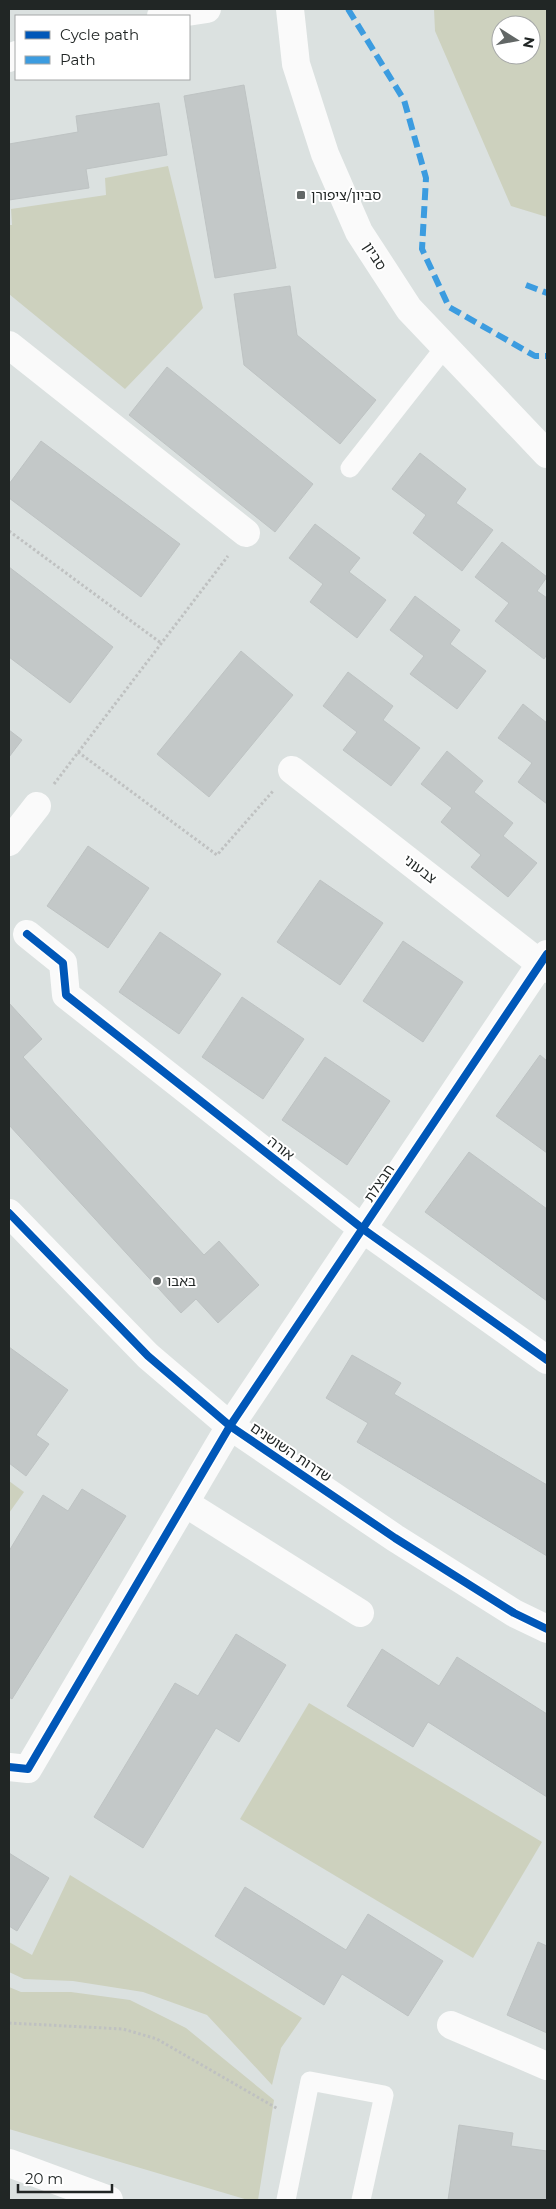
<svg xmlns="http://www.w3.org/2000/svg" width="556" height="2209" font-family="Montserrat,'Noto Sans Hebrew',sans-serif">
<rect width="100%" height="100%" fill="#dbe1e0"/>
<!-- green -->
<g fill="#cdd1be" fill-rule="evenodd">
<path d="M434,9h113v208l-36,-11 -76,-175zM501,25h30v30h-30z"/>
<polygon points="168,166 203,308 125,389 9,294 9,225 12,225 11,209 106,195 105,178"/>
<polygon points="9,1481 24,1492 9,1513"/>
<polygon points="309,1703 542,1842 473,1958 240,1819"/>
<polygon points="70,1875 302,2018 281,2048 272,2085 207,2015 143,1992 73,1981 24,1979 9,1972 9,1942 32,1955"/>
<polygon points="9,1987 21,1992 71,1992 130,2000 186,2028 274,2100 258,2200 248,2200 9,2129"/>
</g>
<!-- building -->
<g fill="#c3c8c8" stroke="#bec3c3">
<polygon points="244,85 276,268 215,278 184,96"/>
<polygon points="159,103 167,155 86,169 89,188 9,200 9,144 78,132 76,116"/>
<polygon points="290,286 297,335 376,400 340,444 244,365 234,294"/>
<polygon points="167,367 313,484 275,532 129,415"/>
<polygon points="41,441 180,544 141,597 9,498 9,484"/>
<polygon points="420,453 466,489 456,503 493,530 462,571 413,533 426,515 392,489"/>
<polygon points="315,524 360,558 349,572 386,600 357,638 310,602 323,584 289,558"/>
<polygon points="502,542 547,577 537,591 547,598 547,654 544,659 495,621 509,603 475,577"/>
<polygon points="9,567 113,647 70,703 9,657"/>
<polygon points="415,596 460,630 450,644 486,671 457,709 410,674 424,656 390,630"/>
<polygon points="241,651 293,695 209,797 157,754"/>
<polygon points="348,672 393,706 383,720 420,748 391,786 343,750 357,732 323,706"/>
<polygon points="523,704 547,723 547,804 518,782 532,763 498,738"/>
<polygon points="9,730 22,740 9,757"/>
<polygon points="447,751 483,781 474,792 513,823 503,836 537,863 508,897 471,867 481,855 441,822 452,808 421,784"/>
<polygon points="88,846 149,888 108,948 47,906"/>
<polygon points="320,880 383,923 340,985 277,942"/>
<polygon points="160,932 221,974 179,1034 119,992"/>
<polygon points="403,941 463,982 423,1042 363,1001"/>
<polygon points="242,997 304,1039 263,1099 202,1057"/>
<polygon points="9,1003 42,1039 23,1057 204,1255 219,1241 259,1285 218,1323 196,1299 181,1313 9,1125"/>
<polygon points="540,1055 547,1061 547,1153 496,1116"/>
<polygon points="325,1057 390,1101 347,1165 282,1120"/>
<polygon points="469,1152 547,1209 547,1301 425,1212"/>
<polygon points="9,1347 68,1390 36,1435 49,1444 26,1476 9,1463"/>
<polygon points="352,1355 401,1383 394,1394 547,1485 547,1556 357,1442 368,1423 326,1398"/>
<polygon points="82,1489 126,1516 12,1699 9,1697 9,1551 43,1495 68,1511"/>
<polygon points="236,1634 286,1665 239,1742 216,1728 143,1848 94,1817 175,1683 198,1696"/>
<polygon points="382,1649 439,1686 457,1657 547,1714 547,1797 428,1722 413,1747 347,1706"/>
<polygon points="9,1853 49,1878 17,1931 9,1926"/>
<polygon points="245,1887 346,1950 368,1914 443,1961 408,2016 342,1974 324,2005 215,1936"/>
<polygon points="538,1942 547,1946 547,2033 507,2015"/>
<polygon points="459,2125 513,2133 511,2146 547,2151 547,2200 448,2200"/>
</g>
<g fill="none" stroke-linecap="round" stroke-linejoin="round">
<!-- path -->
<g stroke="#bfc1c1" stroke-width="3" stroke-dasharray="2.5 2.5" stroke-linecap="butt">
<polyline points="9,531 161,643"/>
<polyline points="78,752 217,855 273,791"/>
<polyline points="54,784 228,556"/>
<polyline points="9,2023 123,2029 157,2039 278,2109"/>
</g>
<!-- service -->
<g stroke="#fafafa" stroke-width="19">
<polyline points="350,468 445,347"/>
<polyline points="286,2200 310,2081 384,2095 361,2200"/>
</g>
<!-- minor -->
<g stroke="#fafafa" stroke-width="28">
<polyline points="161,16 207,9"/>
<polyline points="9,58 16,55"/>
<polyline points="9,345 246,533"/>
<polyline points="292,770 547,969"/>
<polyline points="9,842 37,806"/>
<polyline points="27,934 63,963 66,995 363,1229 547,1360"/>
<polyline points="9,1213 148,1356 230,1426 395,1538 514,1613 547,1629"/>
<polyline points="185,1503 360,1613"/>
<polyline points="9,1767 28,1769 230,1426 547,954"/>
<polyline points="451,2025 547,2066"/>
</g>
<!-- tertiary -->
<polyline stroke="#fafafa" stroke-width="28" points="290,9 296,64 325,154 359,232 409,309 547,454"/>
<!-- secondary -->
<polyline stroke="#fafafa" stroke-width="28" points="9,2163 109,2200"/>
<!-- quiet -->
<g stroke="#3c9ce0" stroke-width="6" stroke-dasharray="12 6" stroke-linecap="butt">
<polyline points="348,9 404,100 426,178 422,249 449,307 535,356 547,356"/>
<polyline points="526,285 547,293"/>
</g>
<!-- cycleway casing -->
<g stroke="#fff" stroke-width="11">
<g id="cycleway">
<polyline points="27,934 63,963 66,995 363,1229 547,1360"/>
<polyline points="9,1213 148,1356 230,1426 395,1538 514,1613 547,1629"/>
<polyline points="9,1767 28,1769 230,1426 547,954"/>
</g>
</g>
<!-- cycleway -->
<use href="#cycleway" stroke="#0057b8" stroke-width="8"/>
</g>
<!-- markers -->
<g fill="#626766" stroke="#fff" stroke-width="2">
<rect x="296" y="190" width="10" height="10" rx="2.5"/>
<circle cx="157" cy="1281" r="5"/>
</g>
<g text-anchor="middle" dominant-baseline="central" stroke-width="4" stroke-linejoin="round" paint-order="stroke">
<!-- poi labels -->
<g font-size="14" fill="#212625" stroke="#fff" text-anchor="start">
<text x="311" y="195">סביון/ציפורן</text>
<text x="167" y="1281">באבו</text>
</g>
<!-- street labels -->
<g font-size="14" fill="#212625" stroke="#fff">
<text transform="translate(375 256) rotate(57)">סביון</text>
<text transform="translate(420 869) rotate(38)">צבעוני</text>
<text transform="translate(281 1148) rotate(38)">אורה</text>
<text transform="translate(379 1183) rotate(-56)">חבצלת</text>
<text transform="translate(291 1452) rotate(34)">שדרות השושנים</text>
</g>
</g>
<!-- border -->
<rect width="556" height="2209" fill="none" stroke="#212625" stroke-width="20"/>
<!-- legend -->
<rect x="15" y="15" width="175" height="65" fill="#ffffff" stroke="#a6a8a8"/>
<rect x="25" y="31" width="25" height="8" fill="#0057b8" stroke="#a6a8a8"/>
<text x="60" y="40" font-size="15" fill="#212625">Cycle path</text>
<rect x="25" y="56" width="25" height="8" fill="#3c9ce0" stroke="#a6a8a8"/>
<text x="60" y="65" font-size="15" fill="#212625">Path</text>
<!-- north arrow -->
<g transform="translate(516 40) rotate(101)"><circle r="24" fill="#ffffff" stroke="#a6a8a8"/>
<path d="M0-4L9 19L0 12L-9 19Z" fill="#626766"/>
<text y="-8" font-size="14" font-weight="bold" text-anchor="middle" fill="#212625">N</text>
</g>
<!-- scale -->
<path d="M18 2184v8h94v-8" fill="none" stroke="#212625" stroke-width="2.5"/>
<text x="25" y="2184" font-size="15" fill="#212625" stroke="#ffffff" stroke-width="4" paint-order="stroke">20 m</text>
</svg>
